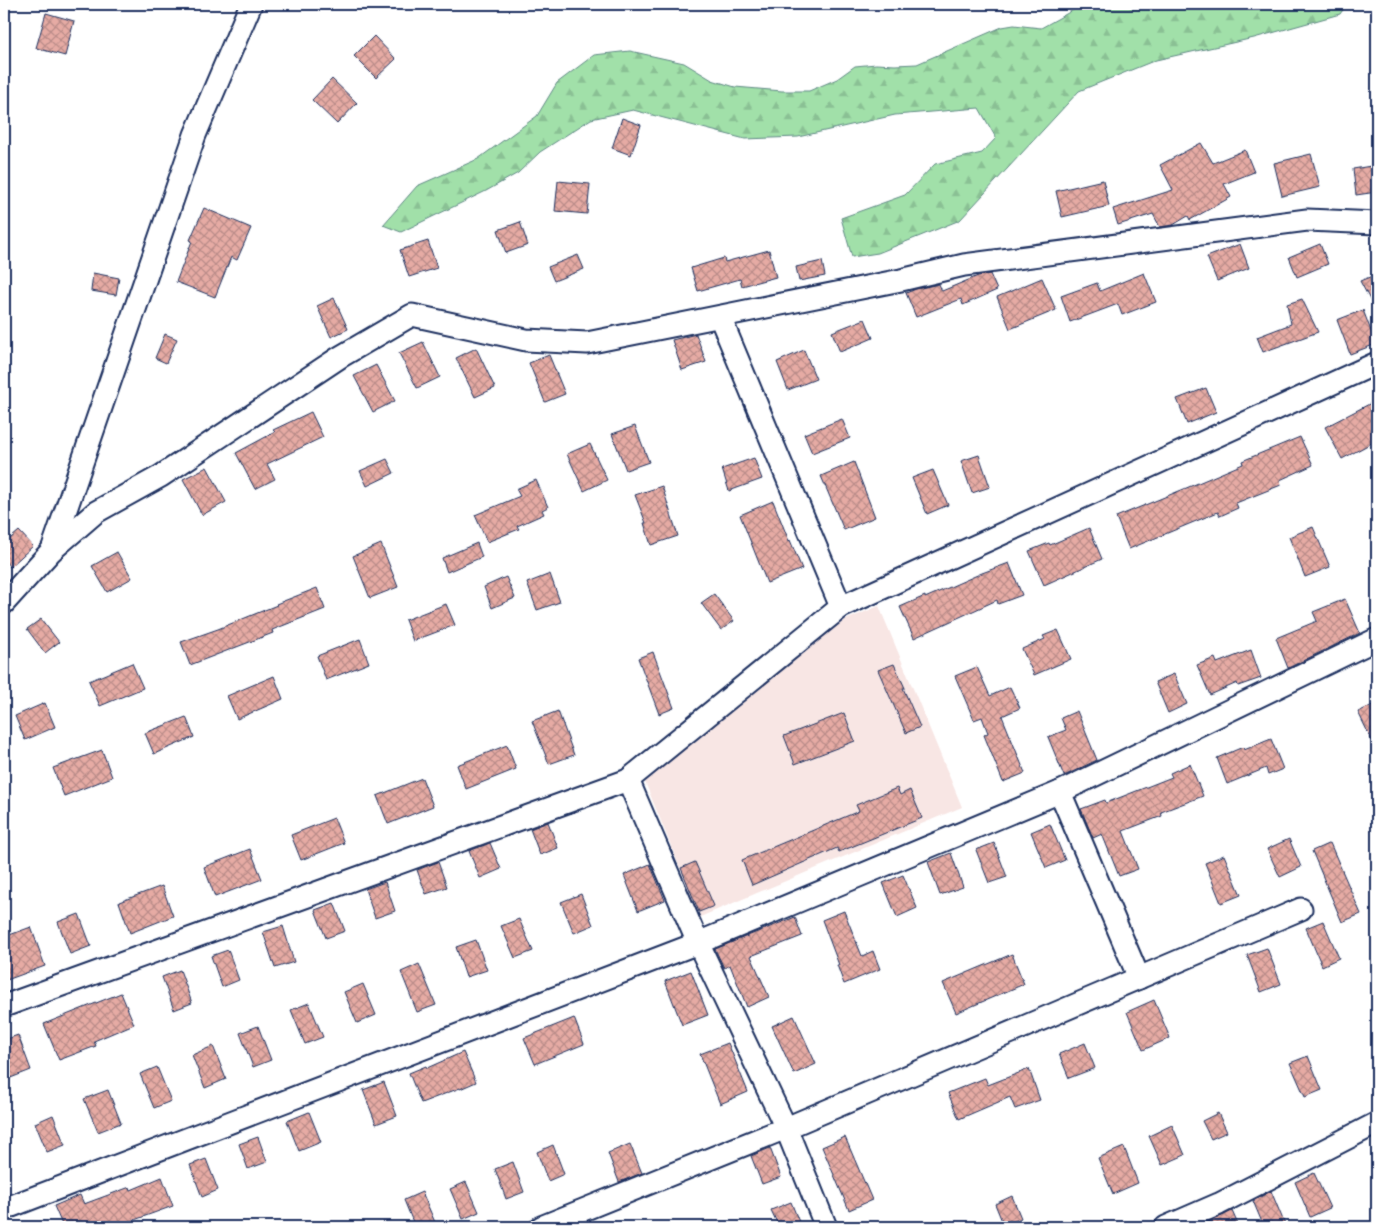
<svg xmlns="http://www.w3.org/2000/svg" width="1381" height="1231" font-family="Pangolin,sans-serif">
<defs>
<pattern id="forest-firs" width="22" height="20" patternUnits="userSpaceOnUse" patternTransform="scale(1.25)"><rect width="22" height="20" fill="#a1e0a9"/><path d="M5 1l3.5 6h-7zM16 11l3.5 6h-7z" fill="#8ac094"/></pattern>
<pattern id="building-cross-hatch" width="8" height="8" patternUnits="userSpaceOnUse" patternTransform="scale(1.25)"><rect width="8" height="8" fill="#e6aba4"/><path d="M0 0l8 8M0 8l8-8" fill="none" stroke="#ba8c89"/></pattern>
</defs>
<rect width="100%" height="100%" fill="#fff"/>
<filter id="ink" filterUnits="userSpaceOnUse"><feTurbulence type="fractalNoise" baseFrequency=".02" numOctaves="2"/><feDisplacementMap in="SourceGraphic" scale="10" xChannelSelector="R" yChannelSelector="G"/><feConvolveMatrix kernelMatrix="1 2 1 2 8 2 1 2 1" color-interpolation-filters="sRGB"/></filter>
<g filter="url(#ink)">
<!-- built -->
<polygon fill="#f8e6e4" points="879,606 962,807 700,917 645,782 829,627"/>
<!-- forest -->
<polygon fill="url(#forest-firs)" stroke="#5e8884" points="1084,4 1347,4 1340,14 1254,38 1156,60 1079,91 960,220 878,253 852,257 841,218 905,195 935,164 982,153 996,138 979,108 895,115 798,137 745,139 633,110 591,119 540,152 518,173 486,191 401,232 383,225 417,186 478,159 537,116 557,83 594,55 630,51 684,63 712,80 735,87 782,91 809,91 837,79 855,66 876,64 895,65 917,64 1002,27 1014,25 1041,28"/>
<!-- building -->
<g fill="url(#building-cross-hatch)" stroke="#1b2f5e">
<polygon points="46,13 74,21 65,56 36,48"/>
<polygon points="374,36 396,59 376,78 354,56"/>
<polygon points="332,79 357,103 337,124 312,100"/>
<polygon points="622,118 641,125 631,155 612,148"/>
<polygon points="1201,143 1213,163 1245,150 1254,172 1224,184 1231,197 1190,220 1188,216 1173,225 1160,227 1153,214 1118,225 1113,209 1173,190 1160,165"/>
<polygon points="1311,154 1320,187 1282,196 1274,163"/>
<polygon points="1377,165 1377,192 1356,195 1353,169"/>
<polygon points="1103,180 1109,206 1062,217 1056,191"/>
<polygon points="558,181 590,184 587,214 555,211"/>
<polygon points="204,208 251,228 237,260 231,257 215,297 176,282 192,241 190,240"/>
<polygon points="520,222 528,245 506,253 498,230"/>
<polygon points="428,241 437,268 409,277 400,250"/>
<polygon points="1240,244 1249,268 1217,281 1207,257"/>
<polygon points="1320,244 1328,264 1297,277 1289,257"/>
<polygon points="769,250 776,277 742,286 740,279 698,291 691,268 724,258 725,262"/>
<polygon points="578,255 584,269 554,281 548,267"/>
<polygon points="822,261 825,276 799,281 796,267"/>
<polygon points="93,273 119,278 116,295 91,291"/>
<polygon points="1144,273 1156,302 1122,315 1118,304 1070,322 1061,296 1097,283 1100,291"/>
<polygon points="990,274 997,290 963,305 961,299 916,317 906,293 916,289 939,284 942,291 978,276"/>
<polygon points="1377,274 1377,313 1360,281"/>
<polygon points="1042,278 1056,310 1010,329 997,297"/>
<polygon points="334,298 348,329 331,337 317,306"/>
<polygon points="1302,299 1318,332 1263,352 1257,337 1291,324 1287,304"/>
<polygon points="1363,310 1376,344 1350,354 1337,320"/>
<polygon points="865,319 873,338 840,352 832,332"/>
<polygon points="165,334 177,339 166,363 155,358"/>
<polygon points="696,334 706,362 682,370 672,340"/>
<polygon points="423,342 440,377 417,388 399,353"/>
<polygon points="476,348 495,388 475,397 456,358"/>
<polygon points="804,350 816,379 788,390 777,362"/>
<polygon points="549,355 565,394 545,402 529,363"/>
<polygon points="376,365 395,401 373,412 354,376"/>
<polygon points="1206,388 1216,412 1187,424 1177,399"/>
<polygon points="1377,400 1377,440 1342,459 1325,427"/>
<polygon points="311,412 323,437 267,464 275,479 255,489 236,453 275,432 273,430"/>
<polygon points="842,419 850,438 812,453 804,434"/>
<polygon points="635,426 649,462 626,470 612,434"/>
<polygon points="1300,437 1313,465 1280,480 1281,485 1236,503 1238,508 1220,516 1218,512 1129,549 1116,517 1184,489 1243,464 1242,461"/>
<polygon points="590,444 607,480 584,491 567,454"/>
<polygon points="979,455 990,487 972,493 961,461"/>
<polygon points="754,458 762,479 729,491 722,469"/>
<polygon points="387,459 394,473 367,486 360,471"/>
<polygon points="854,462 875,517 844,530 821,476"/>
<polygon points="207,467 226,502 202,515 183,479"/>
<polygon points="933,470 948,505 927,514 912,478"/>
<polygon points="536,480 548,507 542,510 544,514 517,526 519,529 487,542 475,515 520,496 516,489"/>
<polygon points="662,486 678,536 651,545 644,523 646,523 635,495"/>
<polygon points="773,501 789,541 790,540 802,569 767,583 740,515"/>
<polygon points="1313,527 1330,567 1305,577 1289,537"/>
<polygon points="1089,528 1102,559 1044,585 1029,551 1049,543 1050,545"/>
<polygon points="19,531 33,546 10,567 4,560 4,544"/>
<polygon points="477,543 482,557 447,572 442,558"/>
<polygon points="381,544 398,587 370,598 353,556"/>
<polygon points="117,552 132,578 107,592 92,566"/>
<polygon points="1009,563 1022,595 998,604 997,600 914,638 900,607 925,596 925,598 982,573"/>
<polygon points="550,574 560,602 537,610 527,583"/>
<polygon points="506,577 515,598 492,608 484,587"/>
<polygon points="317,588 325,609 272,630 273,633 190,665 181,642 218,629 277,605 276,604"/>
<polygon points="714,594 734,621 721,630 701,603"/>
<polygon points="1345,599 1360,633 1288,668 1276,638 1317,621 1313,612"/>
<polygon points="446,604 455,625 413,641 405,620"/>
<polygon points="41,619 59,642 45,653 27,629"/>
<polygon points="1058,630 1071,659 1034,675 1022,649 1045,639 1043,636"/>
<polygon points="360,639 369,663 326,680 317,656"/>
<polygon points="1251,650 1261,678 1238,686 1237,683 1210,695 1197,665 1215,658 1217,663"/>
<polygon points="653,652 674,708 659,714 638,658"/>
<polygon points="132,663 143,688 100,706 89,681"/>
<polygon points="894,664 905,688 903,688 920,727 906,733 878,670"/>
<polygon points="977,667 990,696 1010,687 1020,708 1002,716 1025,773 1003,782 984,735 988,733 982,717 974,720 955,676"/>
<polygon points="1174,674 1187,704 1168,713 1155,682"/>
<polygon points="274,676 283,699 237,719 227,696"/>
<polygon points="45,703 55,727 25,740 15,716"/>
<polygon points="1377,703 1377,751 1358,712"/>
<polygon points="558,711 574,755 549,764 532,721"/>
<polygon points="1077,711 1097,760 1064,776 1048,737 1066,730 1061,718"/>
<polygon points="844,713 855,741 795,764 784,736"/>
<polygon points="186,717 194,737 154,754 145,733"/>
<polygon points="1271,739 1283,769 1268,775 1266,768 1227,784 1217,758 1243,747 1244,750"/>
<polygon points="507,745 516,769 466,789 457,765"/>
<polygon points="102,750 112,777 64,796 53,768"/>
<polygon points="1190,764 1203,796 1161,812 1162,816 1123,831 1138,869 1119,876 1102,834 1093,838 1081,809 1105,800 1106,803 1172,777 1170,773"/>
<polygon points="422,778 433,806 388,824 377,796"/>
<polygon points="897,788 900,795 910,790 922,818 839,852 837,848 752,885 742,860 859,811 856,805"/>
<polygon points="334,818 344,843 301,860 291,835"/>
<polygon points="548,822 558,848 540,855 530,829"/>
<polygon points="1050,824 1065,860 1046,868 1031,832"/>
<polygon points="1289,839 1301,867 1280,877 1267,849"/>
<polygon points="490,843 501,869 480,878 469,851"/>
<polygon points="994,843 1007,877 989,883 976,850"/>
<polygon points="1330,843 1361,914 1342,922 1312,851"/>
<polygon points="250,849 262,879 215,897 204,867"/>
<polygon points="951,853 963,887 940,895 928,862"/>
<polygon points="1224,855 1241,895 1221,903 1205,863"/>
<polygon points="438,862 447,887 426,894 417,870"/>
<polygon points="695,862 714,906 699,912 681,868"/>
<polygon points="650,864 665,900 638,911 624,875"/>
<polygon points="903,875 917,908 897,917 883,883"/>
<polygon points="385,882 395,911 375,918 365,889"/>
<polygon points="162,886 173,916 130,933 119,902"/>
<polygon points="581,894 593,925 574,933 561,902"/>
<polygon points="334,903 345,931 326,938 315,910"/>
<polygon points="844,911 862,956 873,951 880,969 844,984 837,965 839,965 822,920"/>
<polygon points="79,914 91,946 70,954 58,922"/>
<polygon points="795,917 802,936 751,956 769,997 747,1007 730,965 724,968 715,949"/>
<polygon points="519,919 533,951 515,958 501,926"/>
<polygon points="1323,921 1339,958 1322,966 1306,928"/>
<polygon points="283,926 294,962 275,968 263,932"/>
<polygon points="31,927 45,966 4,981 4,937"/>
<polygon points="476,940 487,970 466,977 456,947"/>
<polygon points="1267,948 1281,984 1261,992 1247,955"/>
<polygon points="228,950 239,980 222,987 211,956"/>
<polygon points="1012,954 1024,984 956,1013 943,983"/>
<polygon points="419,964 436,1005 417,1012 401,972"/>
<polygon points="180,970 192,1003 174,1010 162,977"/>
<polygon points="691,971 708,1015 682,1025 665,981"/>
<polygon points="363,984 376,1015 357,1023 344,992"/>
<polygon points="121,993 134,1024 94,1041 96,1046 59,1060 44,1024"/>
<polygon points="1154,1000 1170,1038 1143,1050 1127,1012"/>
<polygon points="309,1003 323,1037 305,1044 291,1010"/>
<polygon points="794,1016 816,1064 794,1074 772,1026"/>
<polygon points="574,1018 584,1044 535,1064 524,1038"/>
<polygon points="258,1026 271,1060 253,1067 240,1033"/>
<polygon points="18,1035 31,1070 8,1079 4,1067 4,1040"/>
<polygon points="728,1043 748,1092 720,1104 700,1054"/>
<polygon points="1085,1043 1095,1068 1069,1078 1059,1054"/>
<polygon points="213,1046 226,1079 205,1088 192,1055"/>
<polygon points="463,1052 476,1082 460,1089 460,1088 421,1103 409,1073 426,1066 427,1068"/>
<polygon points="1308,1056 1322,1090 1305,1097 1290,1063"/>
<polygon points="157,1067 171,1101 154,1108 140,1074"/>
<polygon points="1029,1069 1040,1100 1015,1109 1010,1097 959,1119 948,1093 985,1078 988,1085"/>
<polygon points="384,1082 397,1116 376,1124 363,1090"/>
<polygon points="108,1090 121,1123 98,1132 84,1099"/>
<polygon points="309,1112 321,1142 299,1151 287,1121"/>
<polygon points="1218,1113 1227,1132 1211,1139 1202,1121"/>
<polygon points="53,1115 65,1145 47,1152 35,1123"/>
<polygon points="1172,1125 1185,1155 1162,1165 1149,1136"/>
<polygon points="258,1137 267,1162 248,1169 239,1144"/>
<polygon points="845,1137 872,1200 849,1210 822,1147"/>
<polygon points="630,1144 642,1173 619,1182 608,1153"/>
<polygon points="553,1145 564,1174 548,1181 537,1152"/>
<polygon points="1124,1147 1138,1183 1113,1194 1098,1158"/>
<polygon points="770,1148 781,1177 762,1184 751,1156"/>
<polygon points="206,1159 218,1190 202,1197 190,1165"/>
<polygon points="513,1162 524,1192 506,1199 495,1169"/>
<polygon points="1314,1173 1330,1208 1310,1217 1295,1182"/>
<polygon points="162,1177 173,1206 115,1227 63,1227 54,1206 80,1195 84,1204 130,1187 131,1190"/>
<polygon points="466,1182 479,1212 463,1219 450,1189"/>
<polygon points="1271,1191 1286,1227 1264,1227 1253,1201"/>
<polygon points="422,1192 437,1227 415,1227 404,1200"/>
<polygon points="1012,1196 1021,1218 1004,1226 995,1204"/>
<polygon points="791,1202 801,1227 779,1227 771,1210"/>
<polygon points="1232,1211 1239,1227 1197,1227 1224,1215"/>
</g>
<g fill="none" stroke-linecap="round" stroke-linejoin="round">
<!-- minor casing -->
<g stroke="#1b2f5e" stroke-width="25">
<g id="minor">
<polyline points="720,317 841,607"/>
<polyline points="52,550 96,512 161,476 340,357 412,315 526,340 587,343 901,280 964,265 1307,220 1377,223"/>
<polyline points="4,603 52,550 195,135 251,4"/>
<polyline points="628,780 698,943 786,1128 826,1227"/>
<polyline points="1060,792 1139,978"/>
<polyline points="4,1006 628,780 841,607 1377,363"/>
<polyline points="4,1209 698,943 1060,792 1377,639"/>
<polyline points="541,1227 786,1128 1301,909"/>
<polyline points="1166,1227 1219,1204 1377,1123"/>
</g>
</g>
<!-- minor -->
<use href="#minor" stroke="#fff" stroke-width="21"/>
</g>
</g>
<!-- margin -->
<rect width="1381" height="1231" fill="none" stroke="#fff" stroke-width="20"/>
<rect x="10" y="10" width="1361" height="1211" fill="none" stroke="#1b2f5e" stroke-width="2" filter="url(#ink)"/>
</svg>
